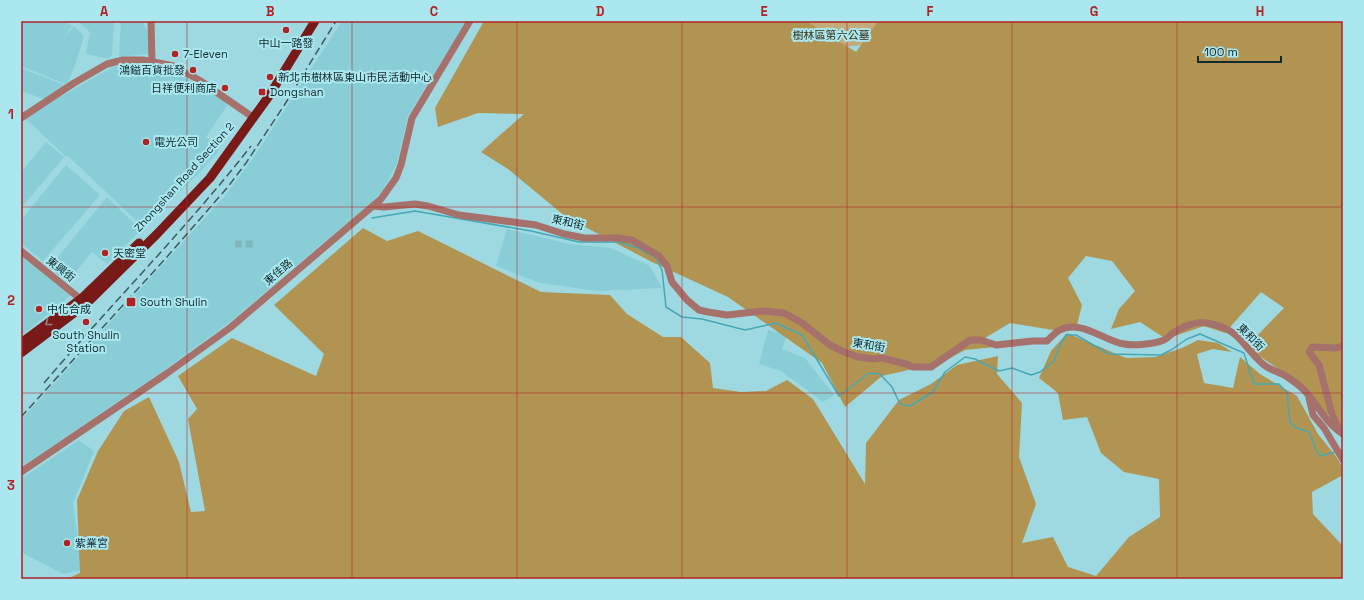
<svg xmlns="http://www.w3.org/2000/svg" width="1364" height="600" font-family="'Space Grotesk','Noto Sans TC',sans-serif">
<rect width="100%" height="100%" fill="#9ed9e1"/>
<!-- built -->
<g fill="#89ced7">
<polygon points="21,21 64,21 72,26 63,39 74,26 84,36 76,62 69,80 65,84 21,66"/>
<polygon points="77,21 114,21 112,54 109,59 86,54 90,32"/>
<polygon points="121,21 142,21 149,34 149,54 119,57"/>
<polygon points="342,21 466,21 408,116 397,163 383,190 376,198 231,321 163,371 21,467 21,420 224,197 256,154"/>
<polygon points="134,63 140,66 146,65 167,68 192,81 228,104 206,137 220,150 198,174 143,227 68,156 65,156 26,119 46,105 111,68"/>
<polygon points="21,68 64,85 44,99 21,91"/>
<polygon points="46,142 64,157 21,208 21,172"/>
<polygon points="66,165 100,195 43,261 21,243 21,220"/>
<polygon points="107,197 141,230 107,264 92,252 67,282 49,268"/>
<polygon points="507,229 570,244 611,248 650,266 662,288 597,291 540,283 496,266"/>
<polygon points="21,256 71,295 21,336"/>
<polygon points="768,330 787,335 782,349 805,358 834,395 823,402 781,371 759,364"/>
<polygon points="79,440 94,451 73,503 82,570 63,574 21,552 21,479"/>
</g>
<!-- green -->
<polygon fill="#c3ac79" points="790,21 903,21 874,44 851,46 834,51"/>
<!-- forest -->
<g fill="#b19452">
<polygon points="484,21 806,21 856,52 878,21 1343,21 1343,429 1331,417 1319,409 1289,376 1246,347 1284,308 1261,292 1225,333 1204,326 1166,339 1140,322 1111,329 1119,309 1135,291 1112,261 1086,256 1068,278 1082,305 1077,325 1053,330 1010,323 985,338 995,347 965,350 933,367 913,369 882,376 845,407 822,363 728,297 652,262 566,217 508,169 481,152 524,114 478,113 438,127 435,108"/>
<polygon points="363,228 387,241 418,231 541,292 610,295 627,314 663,337 681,337 710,363 713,388 741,392 766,391 787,380 813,399 865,484 866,443 899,400 931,384 957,365 998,356 997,374 1022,403 1019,457 1036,504 1022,543 1053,537 1068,567 1096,576 1129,537 1160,517 1159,479 1124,472 1101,453 1087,417 1063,420 1058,393 1039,378 1051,351 1067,333 1126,358 1155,357 1182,348 1198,340 1218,343 1232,352 1213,349 1197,354 1204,383 1233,388 1240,357 1260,374 1297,396 1318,434 1335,455 1343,468 1343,475 1312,492 1313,514 1343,546 1343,579 67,579 80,573 77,500 98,451 124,411 149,397 179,462 191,512 205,511 188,419 197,409 178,376 232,338 316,376 324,354 274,305"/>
</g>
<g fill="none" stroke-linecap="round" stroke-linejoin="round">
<!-- stream -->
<polyline stroke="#46a8b4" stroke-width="1.5" points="372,218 415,211 531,231 579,242 619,242 638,248 656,258 662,270 666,307 682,317 702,319 745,330 776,323 802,335 839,396 869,373 880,374 892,387 900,404 910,406 933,392 945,372 965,357 975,359 999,371 1012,368 1031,375 1040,372 1054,361 1059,347 1066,335 1076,335 1109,354 1161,355 1171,350 1187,339 1200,334 1244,353 1254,384 1279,384 1287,393 1290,422 1295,427 1309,432 1317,452 1321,456 1335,452"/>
<!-- minor-tunnel -->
<polyline stroke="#82b6bd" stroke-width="7" stroke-dasharray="7 3.5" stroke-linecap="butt" points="235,244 256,244"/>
<!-- minor -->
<g stroke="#a5716a" stroke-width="7">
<polyline points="151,21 152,61"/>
<polyline points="21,118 74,83 107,64 123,60 143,60 174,66 199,80 254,118"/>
<path d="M373,206l11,1 31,-3 13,2 31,9 77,10 28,9 20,4h33l15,2 27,16 8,10 5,16 15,18 12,10 9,2 19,3 36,-4 21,2 18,10 28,22 12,6 16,6 16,2 8,-1 24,6 7,3h18l39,-27h11l15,5 37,-4h14c3,-3 7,-7 11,-10 23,-13 45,10 66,13 10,2 30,0 40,-4 3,-1 6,-5 9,-7 11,-7 22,-12 34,-10 35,6 35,24 57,42 6,5 15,7 22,11 6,4 14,10 19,15 13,14 21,33 38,43"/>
<polyline points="21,251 83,301"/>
<polyline points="1309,398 1313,415 1324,428 1343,460"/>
<polyline points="1339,430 1332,414 1319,365 1309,352 1312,347 1336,348 1343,346"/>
<polyline points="21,472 166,374 231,327 381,199 396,178 401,165 412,118 470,21"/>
</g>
<!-- major -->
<g stroke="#781a18" stroke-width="9">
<polyline points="21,343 81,299 139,243"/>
<polyline points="21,353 86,304 157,234 210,178 269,96 315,21"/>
</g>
<!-- rail -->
<g stroke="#3a5c60" stroke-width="1.5" stroke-dasharray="8 4" stroke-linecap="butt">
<path d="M44,383c68,-80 142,-154 207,-237"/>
<polyline points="21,417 166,258 227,188 246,163 285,104 336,21"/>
</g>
</g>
<!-- one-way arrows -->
<defs><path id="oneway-chevron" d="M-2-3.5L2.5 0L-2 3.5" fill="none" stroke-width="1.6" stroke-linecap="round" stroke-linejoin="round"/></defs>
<use stroke="#918084" href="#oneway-chevron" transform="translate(48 323) rotate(144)"/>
<!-- grid -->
<path fill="none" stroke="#b32223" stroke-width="1" stroke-opacity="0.55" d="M187,21v558M352,21v558M517,21v558M682,21v558M847,21v558M1012,21v558M1177,21v558M21,207h1322M21,393h1322"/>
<!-- markers -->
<g fill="#b32223" stroke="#aae7ef" stroke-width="1.5">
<circle cx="286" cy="30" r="4"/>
<circle cx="175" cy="54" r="4"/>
<circle cx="193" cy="70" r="4"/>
<circle cx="270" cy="77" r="4"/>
<circle cx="225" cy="88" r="4"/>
<rect x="258" y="88" width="8" height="8" rx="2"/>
<circle cx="146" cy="142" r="4"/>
<circle cx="105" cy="253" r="4"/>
<rect x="126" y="297" width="10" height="10" rx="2"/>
<circle cx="39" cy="309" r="4"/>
<circle cx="86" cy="322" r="4"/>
<circle cx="67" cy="543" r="4"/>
</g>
<g text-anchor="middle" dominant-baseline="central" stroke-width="4" stroke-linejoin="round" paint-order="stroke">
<!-- park labels -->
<g font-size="11" fill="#392d0e" stroke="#aae7ef">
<text x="831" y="35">樹林區第六公墓</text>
</g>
<!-- poi labels -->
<g font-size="11" fill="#122a2d" stroke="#aae7ef" text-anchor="start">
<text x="286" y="43" text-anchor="middle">中山一路發</text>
<text x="183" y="54">7-Eleven</text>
<text x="185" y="70" text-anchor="end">鴻鎰百貨批發</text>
<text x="278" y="77">新北市樹林區東山市民活動中心</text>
<text x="217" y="88" text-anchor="end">日祥便利商店</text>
<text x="270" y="92">Dongshan</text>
<text x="154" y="142">電光公司</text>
<text x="113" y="253">天密堂</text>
<text x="140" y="302">South Shulin</text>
<text x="47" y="309">中化合成</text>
<text x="86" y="335" text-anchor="middle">South Shulin<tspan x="86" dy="13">Station</tspan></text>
<text x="75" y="543">紫業宮</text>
</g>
<!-- street labels -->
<g font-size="11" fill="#122a2d" stroke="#aae7ef">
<text transform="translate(184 177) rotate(-48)">Zhongshan Road Section 2</text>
<text transform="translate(568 222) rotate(13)">東和街</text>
<text transform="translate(61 269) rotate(38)">東興街</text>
<text transform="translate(278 272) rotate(-40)">東佳路</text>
<text transform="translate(1251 337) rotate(45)">東和街</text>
<text transform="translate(869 345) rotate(9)">東和街</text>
</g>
</g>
<!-- border -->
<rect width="1364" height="600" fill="none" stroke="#aae7ef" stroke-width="44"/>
<!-- scale -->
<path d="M1198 56v6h83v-6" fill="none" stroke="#122a2d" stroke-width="2"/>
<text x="1204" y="56" font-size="12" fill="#122a2d" stroke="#aae7ef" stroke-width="3" paint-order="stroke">100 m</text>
<rect x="22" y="22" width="1320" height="556" fill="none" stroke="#b32223" stroke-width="1.5"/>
<g font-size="13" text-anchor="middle" font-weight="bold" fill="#b32223">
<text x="104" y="16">A</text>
<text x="270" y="16">B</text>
<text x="434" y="16">C</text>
<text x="600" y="16">D</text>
<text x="764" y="16">E</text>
<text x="930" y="16">F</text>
<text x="1094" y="16">G</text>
<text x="1260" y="16">H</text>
<text x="11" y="119">1</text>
<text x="11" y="305">2</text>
<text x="11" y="490">3</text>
</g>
</svg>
